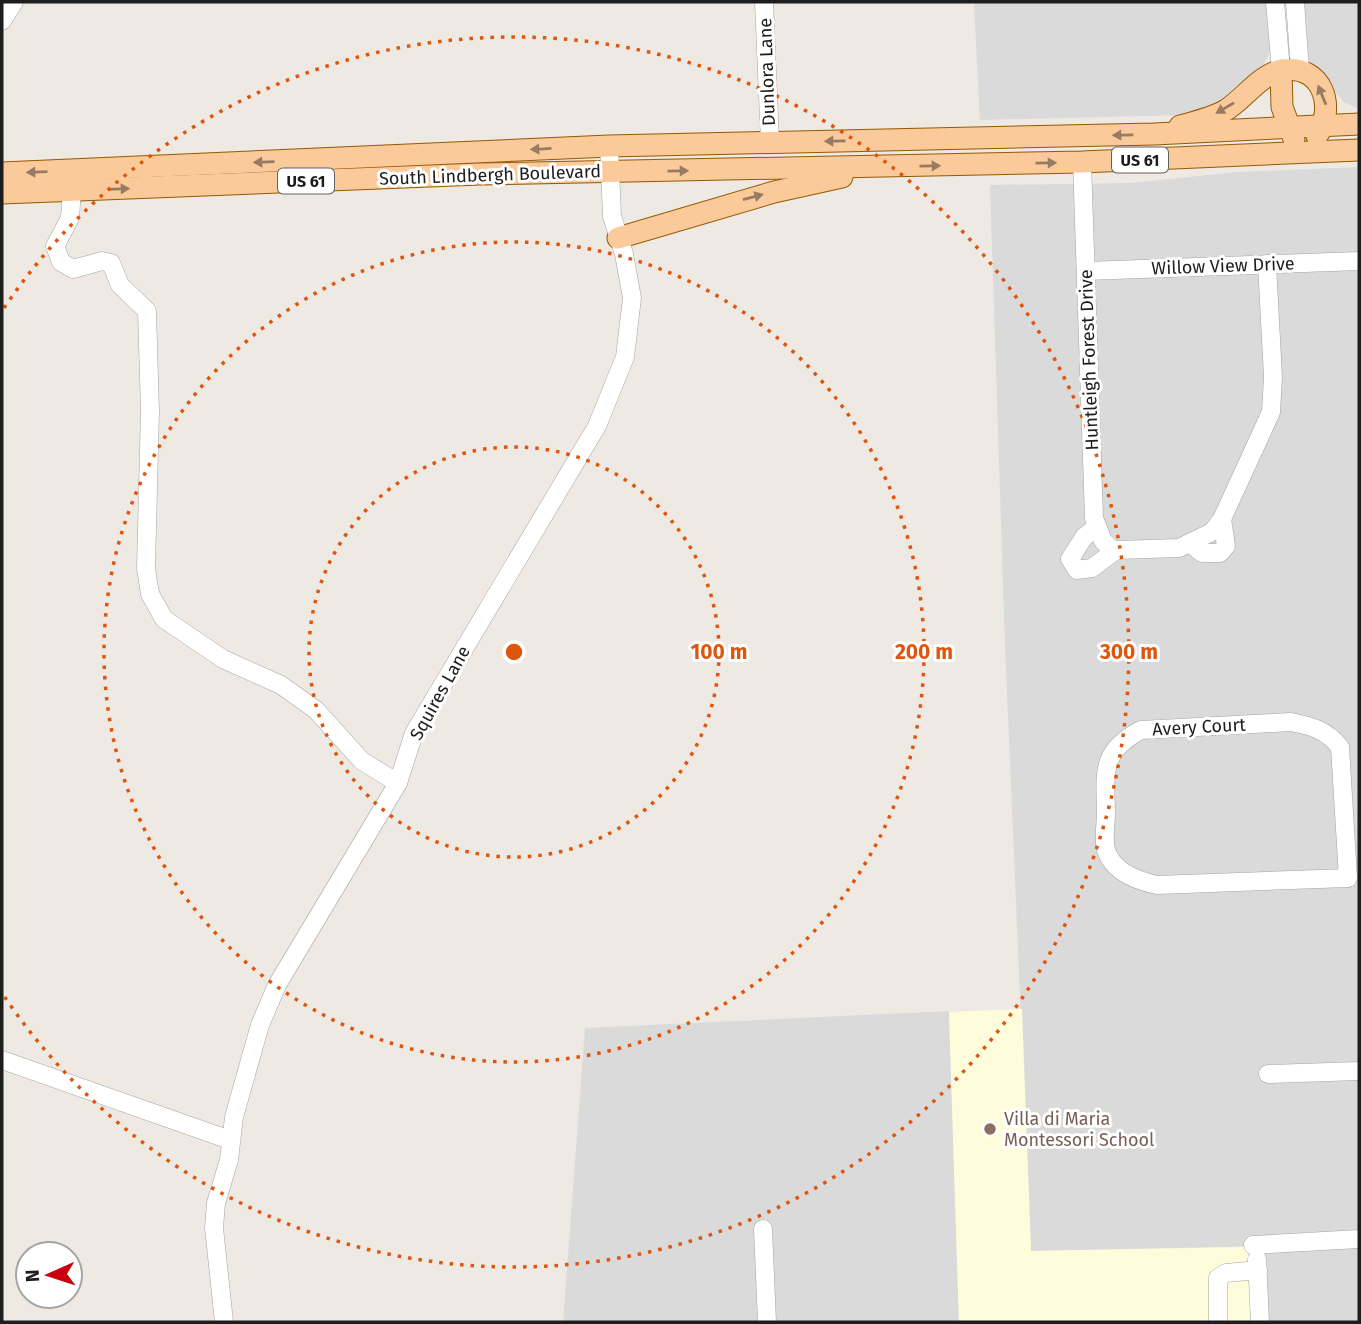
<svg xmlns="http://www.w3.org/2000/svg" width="1361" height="1324" font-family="'Fira Sans',sans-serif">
<rect width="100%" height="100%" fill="#eee9e3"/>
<!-- residential -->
<g fill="#dbdada">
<polygon points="974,2 1267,2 1270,53 1259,73 1227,102 1187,115 980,120"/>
<polygon points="1303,2 1359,2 1359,109 1344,102 1309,62"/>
<polygon points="1359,167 1359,1322 1266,1322 1263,1246 1031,1251 1005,646 990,185 1130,183 1237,172"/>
<polygon points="949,1011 959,1322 563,1322 585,1028"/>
</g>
<!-- education -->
<polygon fill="#fffcdb" points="1022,1009 1031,1251 1248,1247 1252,1322 959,1322 949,1012"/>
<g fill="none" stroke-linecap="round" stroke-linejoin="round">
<!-- minor casing -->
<g stroke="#a4a4a4" stroke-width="19">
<g id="minor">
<polyline points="764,2 770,142"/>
<polyline points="1275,2 1281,70"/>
<polyline points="1295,2 1300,70"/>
<polyline points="2,21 14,2"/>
<polyline points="1082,162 1094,518 1103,541 1114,551"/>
<polyline points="72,190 70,218 55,246 61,262 73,269 102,261 111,263 120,285 147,311 150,411 146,568 150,594 164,619 223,659 281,685 316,710 362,761 398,783"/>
<polyline points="1086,271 1359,261"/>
<polyline points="1097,527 1084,537 1070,559 1077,570 1092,568 1116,550 1179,548 1212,532 1222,519 1271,412 1273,377 1267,264"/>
<polyline points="1190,543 1202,553 1220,553 1226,546 1222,519"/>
<path d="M1291,722c21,4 35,8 49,25l8,131 -191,7c-19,-4 -44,-13 -51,-35 -3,-11 0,-27 0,-38 -1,-41 -5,-61 35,-82z"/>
<polyline points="2,1060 230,1140"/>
<polyline points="1268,1074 1359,1071"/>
<polyline points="763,1229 767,1322"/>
<polyline points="1253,1245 1359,1239"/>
<polyline points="1257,1259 1260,1322"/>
<polyline points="224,1322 214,1228 216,1203 229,1160 234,1117 260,1025 277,985 398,783 414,733 597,426 625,357 632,298 624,254 612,216 609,146"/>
<polyline points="1218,1322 1218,1278 1226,1273 1258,1270"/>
</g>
</g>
<!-- major casing -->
<g stroke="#955901" stroke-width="23">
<g id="major">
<polyline points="1281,70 1282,107 1294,139"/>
<path d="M1180,126c15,-4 32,-8 46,-16 18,-11 35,-37 57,-40 40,-5 53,37 34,66"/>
<polyline points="2,173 609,146 1154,134 1359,124"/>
<polyline points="2,193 480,174 1082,162 1359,150"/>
<polyline points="618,238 774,192 842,177"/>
</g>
</g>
<!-- minor -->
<use href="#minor" stroke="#fff" stroke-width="18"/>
<!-- major -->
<use href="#major" stroke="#fbca9b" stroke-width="21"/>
</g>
<!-- one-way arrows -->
<defs><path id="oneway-solid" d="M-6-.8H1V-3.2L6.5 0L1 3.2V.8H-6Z" transform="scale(1.75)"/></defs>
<g fill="#977c62">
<use href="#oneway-solid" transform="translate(1322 95) rotate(-112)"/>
<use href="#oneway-solid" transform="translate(1225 108) rotate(150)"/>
<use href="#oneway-solid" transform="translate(1123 135) rotate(179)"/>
<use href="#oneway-solid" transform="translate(835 141) rotate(179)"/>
<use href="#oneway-solid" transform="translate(541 149) rotate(177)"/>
<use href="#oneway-solid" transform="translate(264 162) rotate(178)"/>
<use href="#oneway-solid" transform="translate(1046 163) rotate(-1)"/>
<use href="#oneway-solid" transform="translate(930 166) rotate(-1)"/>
<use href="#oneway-solid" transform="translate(678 171) rotate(-1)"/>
<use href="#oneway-solid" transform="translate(37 172) rotate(178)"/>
<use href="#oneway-solid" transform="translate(119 189) rotate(-2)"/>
<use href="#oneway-solid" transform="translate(753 197) rotate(-15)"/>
</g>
<!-- distance rings -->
<g fill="none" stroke="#de560d" stroke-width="3.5" stroke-dasharray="3.5 7">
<circle cx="514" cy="652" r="205"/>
<circle cx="514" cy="652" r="410"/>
<path d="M4 308A615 615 0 1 1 4 996"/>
</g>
<!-- markers -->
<circle fill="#8d6e63" stroke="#fff" stroke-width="2.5" cx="990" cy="1129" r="7"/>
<g text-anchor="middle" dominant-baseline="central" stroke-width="6" stroke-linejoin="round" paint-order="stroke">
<!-- shield labels -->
<g fill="#fff" stroke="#616161" stroke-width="2">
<rect x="1112" y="147.5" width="56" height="25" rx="5"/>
<rect x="278" y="168.5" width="56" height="25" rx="5"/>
</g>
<g font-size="16" font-weight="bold" fill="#1d1d1d">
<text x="1140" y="160">US 61</text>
<text x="306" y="181">US 61</text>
</g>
<!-- street labels -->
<g font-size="18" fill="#1d1d1d" stroke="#fff">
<text transform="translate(767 72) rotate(-92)">Dunlora Lane</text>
<text transform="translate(490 175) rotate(-2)">South Lindbergh Boulevard</text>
<text transform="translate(1223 266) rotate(-2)">Willow View Drive</text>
<text transform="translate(1089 360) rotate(-92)">Huntleigh Forest Drive</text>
<text transform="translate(440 693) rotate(-61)">Squires Lane</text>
<text transform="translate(1199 727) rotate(-3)">Avery Court</text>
</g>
<!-- education labels -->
<g font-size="18" fill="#785e54" stroke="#fff" text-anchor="start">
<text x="1004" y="1119">Villa di Maria<tspan x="1004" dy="21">Montessori School</tspan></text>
</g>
</g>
<circle cx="514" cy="652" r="10" fill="#de560d" stroke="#fff" stroke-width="3.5"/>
<g font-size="21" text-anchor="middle" font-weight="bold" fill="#de560d" stroke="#fff" stroke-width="6" stroke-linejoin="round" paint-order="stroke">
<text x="719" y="659">100 m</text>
<text x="924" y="659">200 m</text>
<text x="1129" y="659">300 m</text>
</g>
<!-- border -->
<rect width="1361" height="1324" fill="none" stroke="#1d1d1d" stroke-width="7"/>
<!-- north arrow -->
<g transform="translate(49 1275) rotate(267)"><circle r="33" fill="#ffffff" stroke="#a5a5a5" stroke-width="2"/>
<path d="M0-5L12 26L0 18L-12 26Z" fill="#c9010f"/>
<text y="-10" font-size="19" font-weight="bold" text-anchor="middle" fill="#1d1d1d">N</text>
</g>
</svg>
